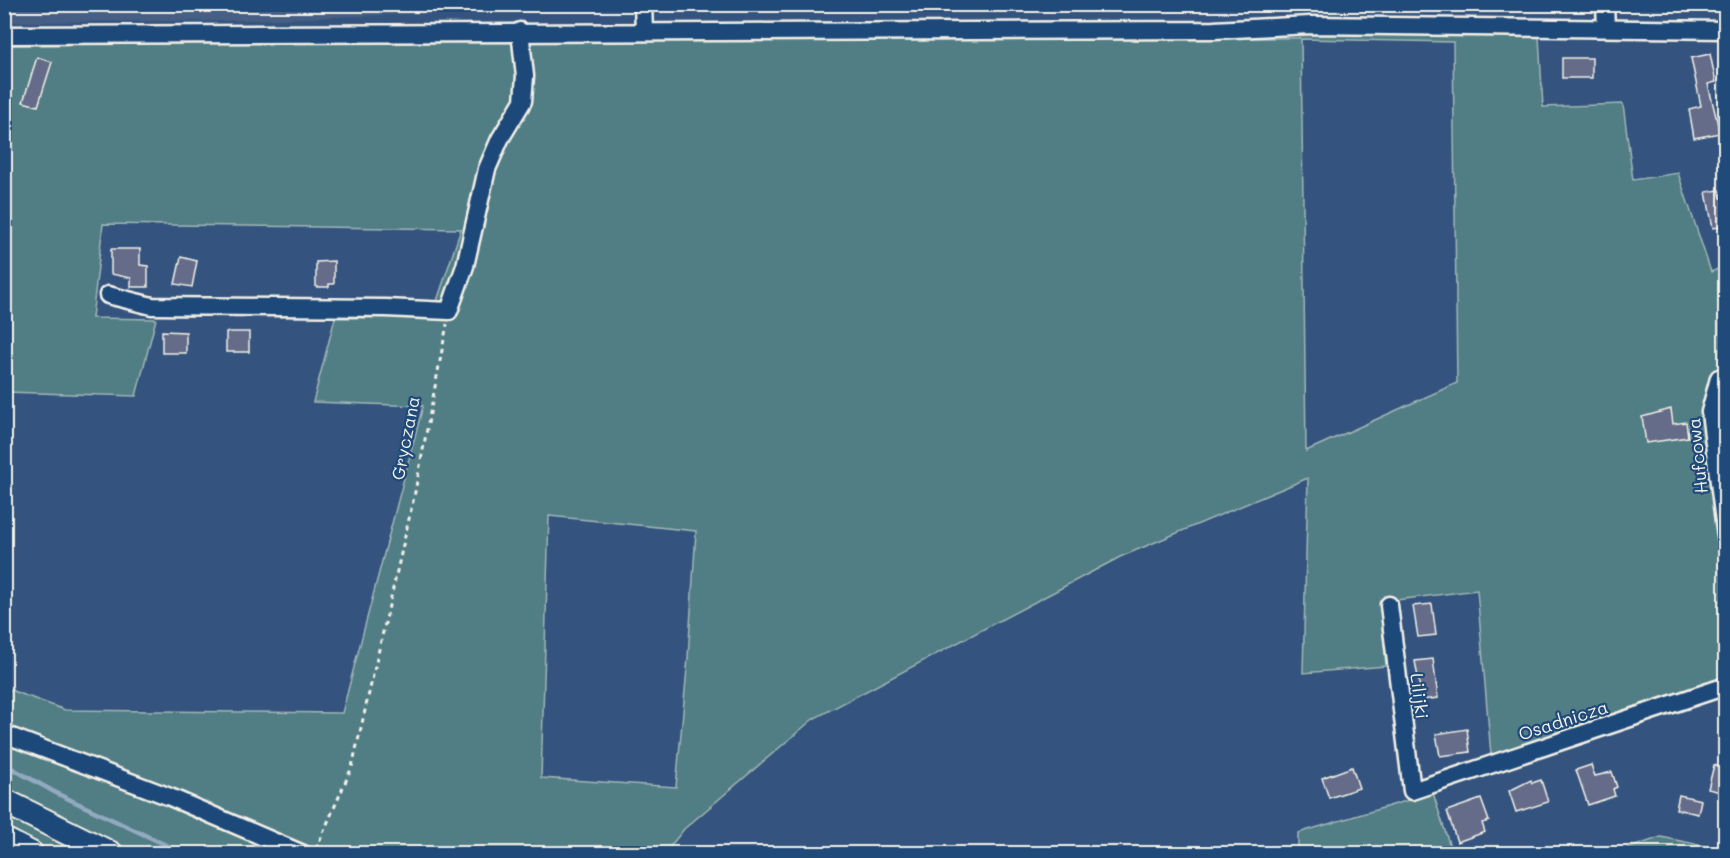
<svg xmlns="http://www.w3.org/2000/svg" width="1730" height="858" font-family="Mali,sans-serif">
<rect width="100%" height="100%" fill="#34547f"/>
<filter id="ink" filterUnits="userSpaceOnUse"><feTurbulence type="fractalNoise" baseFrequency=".0167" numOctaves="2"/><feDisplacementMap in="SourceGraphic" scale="12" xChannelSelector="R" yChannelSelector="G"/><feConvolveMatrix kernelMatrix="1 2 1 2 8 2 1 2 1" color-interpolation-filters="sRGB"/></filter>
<g filter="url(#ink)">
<!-- built -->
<polygon fill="#475e84" points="4,5 638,4 638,6 220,21 5,22"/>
<!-- green -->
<g fill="#517d85" stroke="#a2b7b6" stroke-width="1.5" fill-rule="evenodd">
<path d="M1301,17l237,2 5,88 80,-3 10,76 45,-7 33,99 14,-6v417l-234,72 -14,-165 -97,12 6,64 -83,7 5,-195 -188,79 -307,162 -129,110 -19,24h-660v-165l60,22 277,3 81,-307 -110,-4 22,-84 97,-2 29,-87 -358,-5 -11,94 64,1 -20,77 -131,-4 -1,-347 527,-5 769,-2zM1301,39l152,3 4,341 -151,68zM549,516l147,15 -8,127 -12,129 -135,-9z"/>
<polygon points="1433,793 1452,853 1298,854 1298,833"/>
<polygon points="1661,837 1725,850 1725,853 1615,853"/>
</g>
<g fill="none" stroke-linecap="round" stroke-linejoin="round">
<!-- stream -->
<polyline stroke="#92aac0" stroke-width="4.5" points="4,764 58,794 185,854"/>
</g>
<!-- building -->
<g fill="#656c8a" stroke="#f4f1e8" stroke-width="1.5">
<polygon points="1710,54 1716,82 1708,84 1720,133 1694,138 1689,109 1701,106 1691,58"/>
<polygon points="37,57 52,62 38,106 23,102"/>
<rect x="1562" y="58" width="30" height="20"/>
<polygon points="1719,190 1721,198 1725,197 1725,226 1713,228 1706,192"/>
<polygon points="111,249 140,249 140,265 148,266 148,287 131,287 131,278 111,274"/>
<polygon points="181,257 197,261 192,287 175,284"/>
<polygon points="334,261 334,284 329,284 329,287 316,287 316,262"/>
<polygon points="162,331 186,332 186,353 162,353"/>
<rect x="226" y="332" width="23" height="20"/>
<polygon points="1671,409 1673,424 1686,422 1688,437 1646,443 1642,417"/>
<polygon points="1432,604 1436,635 1418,637 1413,606"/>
<polygon points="1433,659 1438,698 1422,700 1415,661"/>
<polygon points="1467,729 1470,752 1440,756 1436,734"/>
<polygon points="1591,765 1595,776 1612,772 1617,787 1613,789 1615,796 1588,805 1576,770"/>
<polygon points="1714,765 1725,768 1725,793 1708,789"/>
<polygon points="1352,767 1359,788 1329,798 1322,778"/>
<polygon points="1531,780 1532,783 1541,780 1548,802 1516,812 1509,791"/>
<polygon points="1679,795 1701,800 1698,814 1676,809"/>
<polygon points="1481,799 1489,821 1482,823 1485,832 1457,842 1447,811"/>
</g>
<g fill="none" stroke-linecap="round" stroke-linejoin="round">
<!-- minor casing -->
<g stroke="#f4f1e8" stroke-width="21">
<g id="minor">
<polyline points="643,4 644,31"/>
<polyline points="1605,4 1606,28"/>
<polyline points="4,35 1214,30 1310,25 1726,30"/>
<polyline points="108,295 152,306 386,308 449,311 465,266 487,169 500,139 523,101 525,76 520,31"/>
<polyline points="1726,376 1719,378 1710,412 1726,537"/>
<polyline points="1389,605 1412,791 1726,686"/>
<polyline points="4,734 170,797 303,854"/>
</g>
</g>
<!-- highway casing -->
<g stroke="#f4f1e8" stroke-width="28">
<g id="highway">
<polyline points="4,801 111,854"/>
<polyline points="4,840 31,854"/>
</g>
</g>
<!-- path -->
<polyline stroke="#f4f1e8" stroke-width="3" stroke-dasharray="4.5 4.5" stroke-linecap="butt" points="316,849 352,767 414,497 447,324"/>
<!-- minor -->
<use href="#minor" stroke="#1f4a7a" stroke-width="16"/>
<!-- highway -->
<use href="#highway" stroke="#1f4a7a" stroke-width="24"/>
</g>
</g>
<g text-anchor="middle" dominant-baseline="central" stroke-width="4.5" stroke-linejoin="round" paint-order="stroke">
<!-- street labels -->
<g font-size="18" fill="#f4f1e8" stroke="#1f4a7a">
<text transform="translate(405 438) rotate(-79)">Gryczana</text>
<text transform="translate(1697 456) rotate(-96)">Hufcowa</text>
<text transform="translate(1420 696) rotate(83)">Lilijki</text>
<text transform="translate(1563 720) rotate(-18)">Osadnicza</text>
</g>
</g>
<!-- margin -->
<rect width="1730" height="858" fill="none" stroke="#1f4a7a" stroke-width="24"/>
<rect x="12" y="12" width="1706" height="834" fill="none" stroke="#f4f1e8" stroke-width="2" filter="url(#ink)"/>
</svg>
